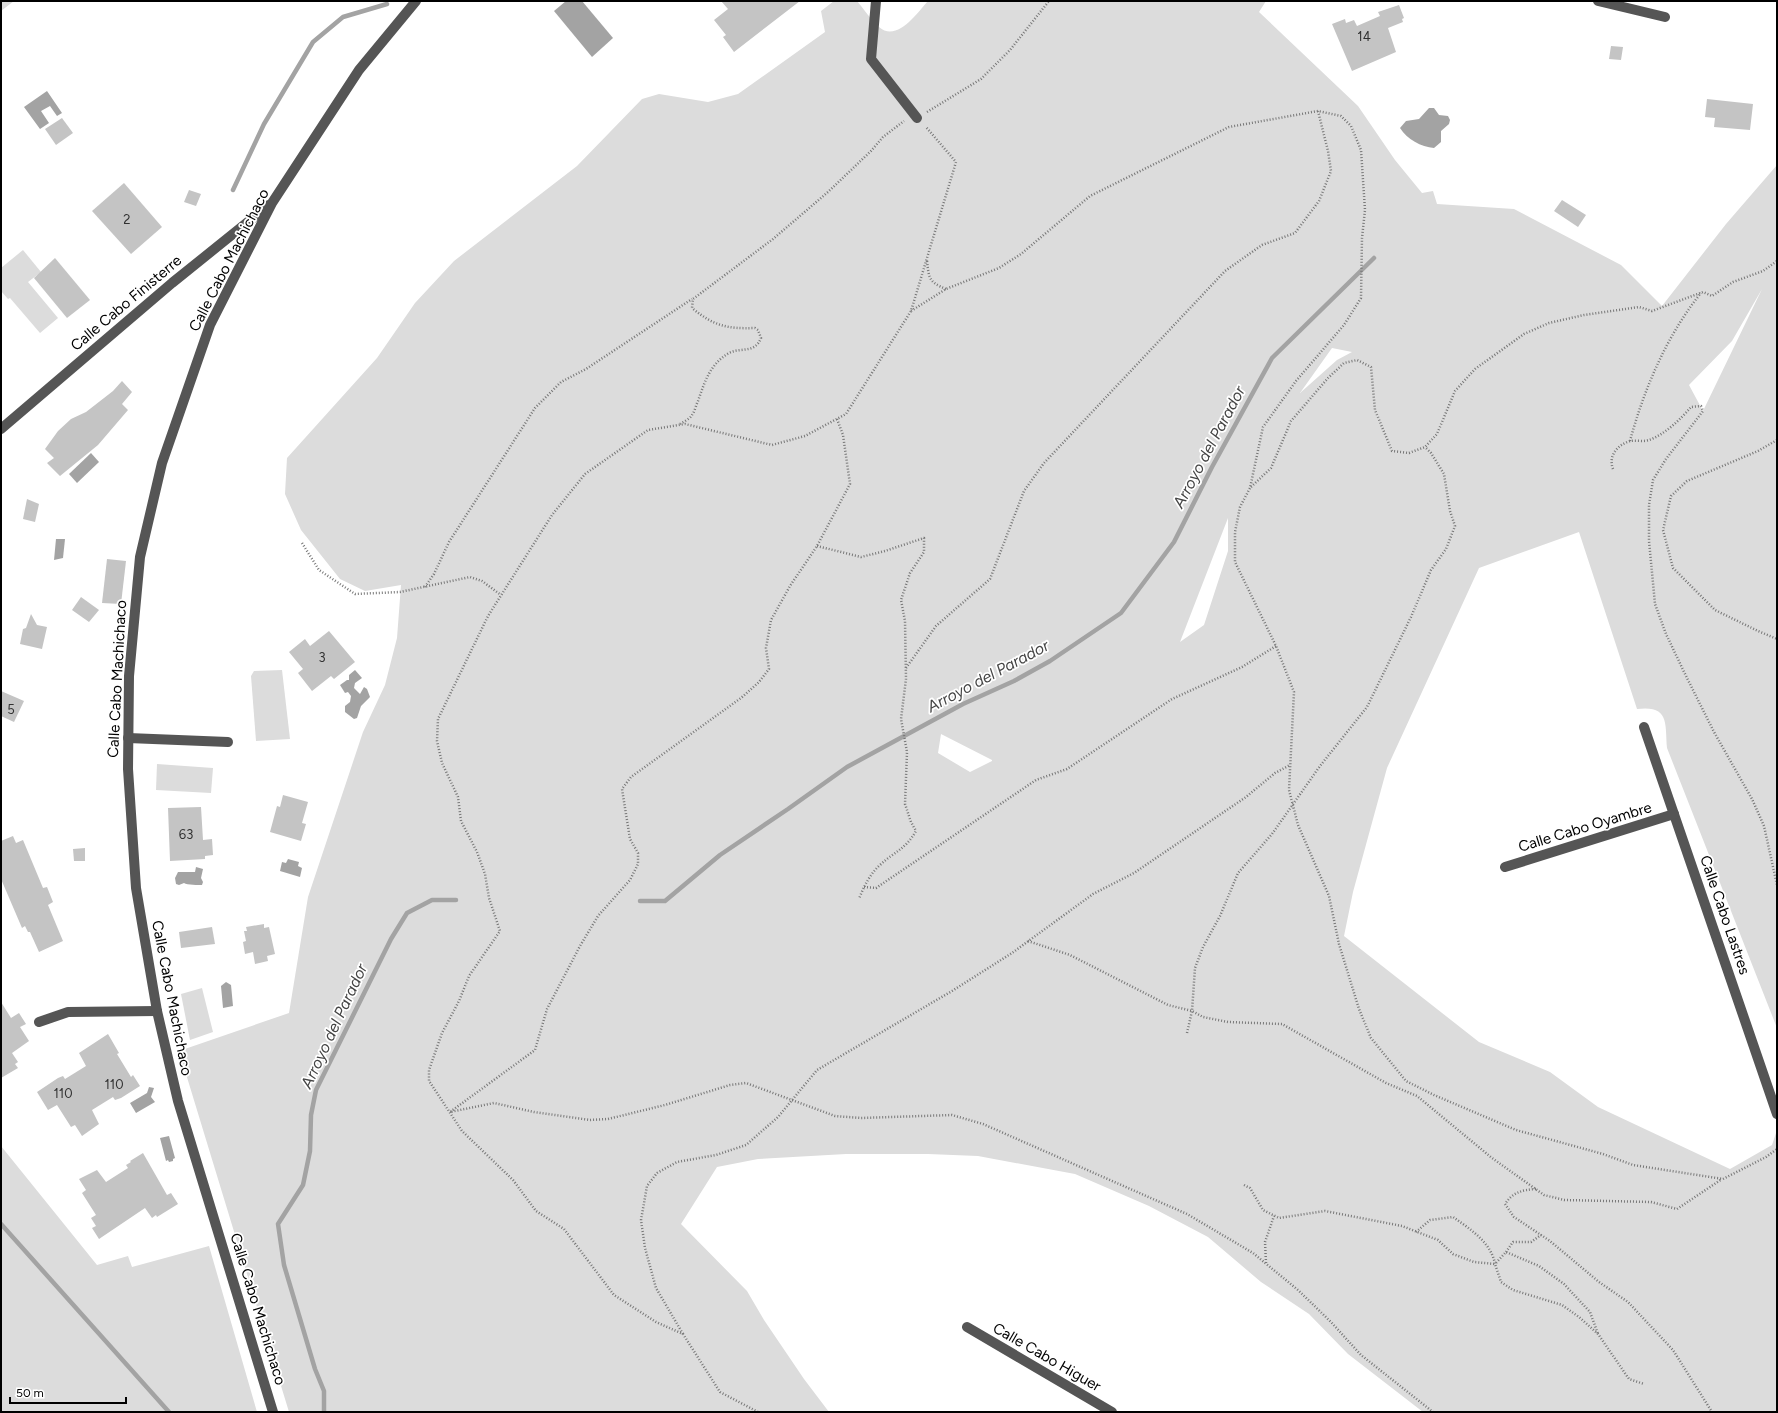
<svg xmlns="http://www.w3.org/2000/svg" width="1778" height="1413" font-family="Figtree,sans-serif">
<rect width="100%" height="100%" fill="#fff"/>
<!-- green -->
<g fill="#dcdcdc" fill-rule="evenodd">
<polygon points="1,1 14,1 1,11"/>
<path d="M834,1h23c7,8 14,19 22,26 18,16 39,-15 49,-26h338l-7,11 99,94 37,54 27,33 11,-2 4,13 77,5 107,56 41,41 64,-82 51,-59v863l-110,-280c-2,-24 3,-43 -30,-39l-58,-177 -100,36 -92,200 -34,124 -9,44 135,106 71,30 48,35 132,62 42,-24 5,-15v282h-354l-75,-58 -39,-40 -48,-32 -53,-45 -59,-31 -74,-32 -97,-18 -50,-2h-82l-88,5 -41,8 -36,57 66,67 17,29 40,59 25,33h-540l-110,-361 110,-38 19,-116 55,-165 22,-47 12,-47 4,-53 -36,6 -25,-12 -39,-49 -16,-36 2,-36 90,-100 38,-55 39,-42 123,-95 65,-67 17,-5 49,8 30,-8 87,-62 -4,-21zM1762,289l-59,122 -14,-26 43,-44zM1332,348l20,4 -15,8 -37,33zM1228,518v33l-24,74 -24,17zM941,734l51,26v1l-22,11 -32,-19z"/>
<polygon points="23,250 41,272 28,282 58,318 40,333 10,298 8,299 1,291 1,268"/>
<polygon points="282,670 290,739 256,741 251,676 254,671"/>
<polygon points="157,764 213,768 211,793 156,790"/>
<polygon points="202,988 213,1032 190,1040 181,994"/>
<polygon points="1,1146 97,1265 128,1256 132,1267 209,1246 257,1412 1,1412"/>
</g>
<!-- water -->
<g fill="#a3a3a3">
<polygon points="566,1 582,1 613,38 592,57 554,11"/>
<polygon points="47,91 62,113 57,116 50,106 41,111 49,123 40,129 24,107"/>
<path d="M1429,108h5l5,7 9,1 2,4 -1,4 -8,7v11l-7,6c-13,-1 -27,-9 -34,-20l6,-7 13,-2z"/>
<polygon points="91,453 99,462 77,483 69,474"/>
<polygon points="56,539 65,539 63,558 54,560"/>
<polygon points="355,670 362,678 355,683 354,688 360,694 364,687 367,689 370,697 361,706 357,718 354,719 345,712 345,706 350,702 351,696 348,692 345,693 340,685 347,680 349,680 349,675"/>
<polygon points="288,859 299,862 298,866 302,868 300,877 280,871 282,862 286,863"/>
<path d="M196,867l7,2 -2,9 2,4 -1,3c-3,0 -15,0 -18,-2l-5,2 -3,-1 -1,-6 3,-6h17z"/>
<polygon points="226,982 231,985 233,1006 223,1008 221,986"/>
<polygon points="149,1087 154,1088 151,1097 155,1102 136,1113 130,1103 147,1093"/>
<polygon points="169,1136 175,1158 173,1159 173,1161 169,1162 168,1160 166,1161 160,1138"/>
</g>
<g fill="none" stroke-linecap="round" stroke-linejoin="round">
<!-- stream -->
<g stroke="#a3a3a3" stroke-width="4.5">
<polyline points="233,190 264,124 313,42 343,17 387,4"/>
<polyline points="640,901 665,901 720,855 788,809 847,767 963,704 1014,681 1050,661 1121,613 1174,542 1212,467 1272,358 1374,258"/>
<polyline points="1,1224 169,1412"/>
<polyline points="324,1412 324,1391 315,1369 284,1265 278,1224 303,1185 310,1151 311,1115 316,1090 391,939 407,913 432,900 456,900"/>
</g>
</g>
<!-- building -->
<g fill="#c4c4c4">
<polygon points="721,1 800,1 734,52 723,37 726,35 714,20 728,9"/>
<polygon points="1399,5 1404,18 1402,19 1403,22 1388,28 1396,52 1352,71 1332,24 1345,19 1346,23 1354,20 1357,26 1380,16 1378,12"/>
<polygon points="1611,46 1623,47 1621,60 1609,59"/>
<polygon points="1707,99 1753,104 1750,130 1714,127 1715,118 1705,117"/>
<polygon points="62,118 73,133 56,145 45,129"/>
<polygon points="124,183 162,227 131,254 92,211"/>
<polygon points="189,190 201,194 196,206 184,202"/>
<polygon points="1562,200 1586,215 1578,227 1554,211"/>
<polygon points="55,258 90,300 67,318 34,278"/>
<polygon points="122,381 132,392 122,404 128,410 98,445 60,476 47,463 54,458 45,449 58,431 71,419 86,412 113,391"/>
<polygon points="27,499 39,504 35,522 23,519"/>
<polygon points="107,559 126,561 121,604 102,603"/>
<polygon points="81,597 99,610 89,622 72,610"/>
<polygon points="31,614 37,625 47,627 42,649 20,644 23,629 26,628"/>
<polygon points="329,631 355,662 334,679 331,676 312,691 298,673 303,669 289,652 305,639 310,646"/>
<polygon points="1,691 24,701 14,722 1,716"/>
<polygon points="283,795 308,802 302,823 306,824 301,841 270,832 277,806 280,807"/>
<polygon points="201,807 203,840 212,839 213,855 205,856 205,859 170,861 168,808"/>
<polygon points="13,836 16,843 23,840 43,888 47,887 53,902 48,905 63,941 39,952 30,932 28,932 25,926 22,928 1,879 1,841"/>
<polygon points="85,848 85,861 74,861 73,849"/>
<polygon points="264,924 264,928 269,927 275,954 267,956 268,961 255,964 253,952 245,954 243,942 246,941 244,931 247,931 246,927"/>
<polygon points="212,927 215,944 181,948 179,932"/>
<polygon points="1,1002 11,1018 19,1013 26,1024 20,1027 29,1041 12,1053 18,1062 15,1064 18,1068 1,1078"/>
<polygon points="108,1034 119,1053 117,1054 131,1077 133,1075 140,1086 121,1098 115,1100 113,1097 92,1110 99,1124 82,1136 75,1125 71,1127 57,1105 48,1110 37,1092 58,1078 63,1076 65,1079 86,1066 79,1053"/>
<polygon points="143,1153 167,1195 171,1193 178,1204 157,1217 156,1215 152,1218 145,1208 99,1239 92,1228 96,1226 91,1218 96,1215 82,1193 86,1190 79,1179 97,1170 106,1182 128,1168 126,1165 131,1162 130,1161"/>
</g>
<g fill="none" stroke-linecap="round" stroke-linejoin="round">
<!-- path -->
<g stroke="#777" stroke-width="2.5" stroke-dasharray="1 2" stroke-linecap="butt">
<polyline points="927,112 981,79 1010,50 1049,1"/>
<path d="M927,261c2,18 2,21 19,28"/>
<polyline points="911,311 946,289 999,268 1021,254 1090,196 1229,127 1318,111 1341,116 1351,126 1361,150 1365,210 1362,238 1361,298 1344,325 1296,381 1263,427 1250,488 1240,507 1235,532 1235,562 1276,646 1294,692 1289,790 1298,825 1329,896 1339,944 1359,1009 1371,1038 1406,1081 1434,1095 1516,1130 1603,1154 1633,1165 1723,1179 1766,1157 1777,1149"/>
<polyline points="837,419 843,435 850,484 817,546 790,586 771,620 766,648 769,669 759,682 741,698 631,777 622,789 630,839 638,853 638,864 630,880 598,916 580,946 547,1009 535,1050 450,1112 494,1103 534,1112 590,1120 608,1119 665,1105 730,1085 746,1083 835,1116 861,1118 952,1115 983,1124 1187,1214 1253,1253 1298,1290 1331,1322 1361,1355 1433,1412"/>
<path d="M680,424c3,-2 10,-5 12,-9 3,-4 4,-10 6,-14 7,-20 12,-37 31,-48 11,-6 26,1 32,-15l-3,-8 -3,-2c-28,1 -41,-2 -63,-20l1,-9 80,-60 55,-47 43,-41 12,-14 21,-16"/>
<polyline points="1777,440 1758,451 1687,481 1671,496 1663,530 1673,568 1715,610 1758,631 1777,639"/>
<path d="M1630,441c14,-52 37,-106 71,-148"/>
<path d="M1613,469c-5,-13 4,-24 17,-28 6,-1 13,1 19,-1 15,-5 32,-21 42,-33l10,-1 2,5 -37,48 -13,21 -4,25v36l6,63 11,30 20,42 28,56 38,67 12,27 13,59"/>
<polyline points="1251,487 1271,468 1291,421 1328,378 1344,363 1357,360 1371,367 1375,410 1392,451 1409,453 1425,447 1437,434 1455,391 1475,369 1524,334 1549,323 1584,315 1639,307 1652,311 1703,292 1712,296 1733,282 1763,271 1777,261"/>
<polyline points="302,543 319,570 355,594 400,592 470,577 482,581 501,595"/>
<path d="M817,546l44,11 24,-6 39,-13v14l-14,21 -9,27 4,21 1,58 -5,40 6,33 -2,52 6,18 5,9c-11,19 -21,20 -36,34 -10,9 -16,21 -21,34"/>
<polyline points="425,587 434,574 449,542 535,408 561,382 586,369 692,299"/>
<polyline points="906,668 936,626 990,579 1024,491 1044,463 1225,271 1262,245 1295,233 1319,201 1331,171 1328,151 1318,111"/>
<polyline points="864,887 876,888 1036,780 1067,769 1172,699 1242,667 1276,646"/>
<polyline points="1028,941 1070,955 1168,1005 1192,1011 1203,1017 1228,1022 1282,1024 1386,1083 1417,1096 1492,1158 1544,1195 1564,1200 1651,1202 1677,1209 1722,1179"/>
<polyline points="1187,1033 1192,1011 1195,968 1203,947 1220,916 1238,873 1272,834 1320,766 1367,707 1411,617 1431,570 1446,549 1455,526 1450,511 1444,474 1431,453 1425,447"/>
<polyline points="1244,1185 1250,1188 1263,1210 1279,1218 1325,1211 1402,1226 1438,1240 1453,1254 1474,1262 1495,1264 1501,1282 1513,1290 1562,1305 1579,1317 1598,1334 1629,1379 1644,1384"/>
<path d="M1536,1189c-14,1 -23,3 -31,15l9,13 36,24 49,41 29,20 45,48 39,62"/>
<path d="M1416,1232l14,-12 23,-3c17,12 38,25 42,47l11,-12 33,14 25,18 26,28 8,22"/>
<polyline points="1506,1252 1513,1242 1531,1242 1541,1235"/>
<polyline points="1266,1263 1265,1242 1274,1216"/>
<polyline points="683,1334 656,1288 645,1248 641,1220 647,1186 657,1173 677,1162 716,1155 746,1145 778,1117 817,1070 952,991 1012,953 1093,894 1134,873 1246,797 1275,773 1290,765"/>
<polyline points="758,1412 720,1392 683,1334 656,1322 614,1295 564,1229 536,1211 513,1180 462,1131 429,1081 429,1070 442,1033 459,1001 469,976 500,931 489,898 485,874 477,852 461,821 458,797 442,763 437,741 438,719 488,616 552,515 585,474 648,430 685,424 772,445 805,436 846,414 911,311 956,162 926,127"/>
</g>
<!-- minor -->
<g stroke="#555" stroke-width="10">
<polyline points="876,1 871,59 917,118"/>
<polyline points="1598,1 1665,17"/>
<polyline points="1,429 172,283 269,205"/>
<polyline points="1644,727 1777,1114"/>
<polyline points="128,738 228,742"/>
<polyline points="1505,867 1674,814"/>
<polyline points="39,1022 68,1012 157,1011"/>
<polyline points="967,1327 1112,1412"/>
<polyline points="273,1412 178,1101 157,1011 136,888 128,769 129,676 140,557 162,463 210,325 272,203 359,70 416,1"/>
</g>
</g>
<g text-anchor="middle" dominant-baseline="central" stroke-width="3.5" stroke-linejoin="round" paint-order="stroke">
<!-- number labels -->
<g font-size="13" fill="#313131">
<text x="1364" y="36">14</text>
<text x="127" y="219">2</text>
<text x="322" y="657">3</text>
<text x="11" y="709">5</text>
<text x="186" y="834">63</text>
<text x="114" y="1084">110</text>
<text x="63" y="1093">110</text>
</g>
<!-- street labels -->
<g font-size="15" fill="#000" stroke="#fff">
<text transform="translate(229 260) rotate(-63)">Calle Cabo Machichaco</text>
<text transform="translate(126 303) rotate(-40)">Calle Cabo Finisterre</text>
<text transform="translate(117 679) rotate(-87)">Calle Cabo Machichaco</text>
<text transform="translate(1585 827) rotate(-17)">Calle Cabo Oyambre</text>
<text transform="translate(1725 915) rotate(71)">Calle Cabo Lastres</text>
<text transform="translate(172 998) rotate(79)">Calle Cabo Machichaco</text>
<text transform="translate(258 1309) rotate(73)">Calle Cabo Machichaco</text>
<text transform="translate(1047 1357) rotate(30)">Calle Cabo Higuer</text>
</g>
<!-- water labels -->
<g font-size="16" font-style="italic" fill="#444" stroke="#fff">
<text transform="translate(1209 447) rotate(-62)">Arroyo del Parador</text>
<text transform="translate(988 676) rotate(-28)">Arroyo del Parador</text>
<text transform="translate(334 1026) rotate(-65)">Arroyo del Parador</text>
</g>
</g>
<!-- border -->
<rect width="1778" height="1413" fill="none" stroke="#000000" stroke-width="4"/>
<!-- scale -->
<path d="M10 1397v6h116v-6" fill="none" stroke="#000000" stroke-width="2"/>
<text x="16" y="1397" font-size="12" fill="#000000" stroke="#ffffff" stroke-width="3" paint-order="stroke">50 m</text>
</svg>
